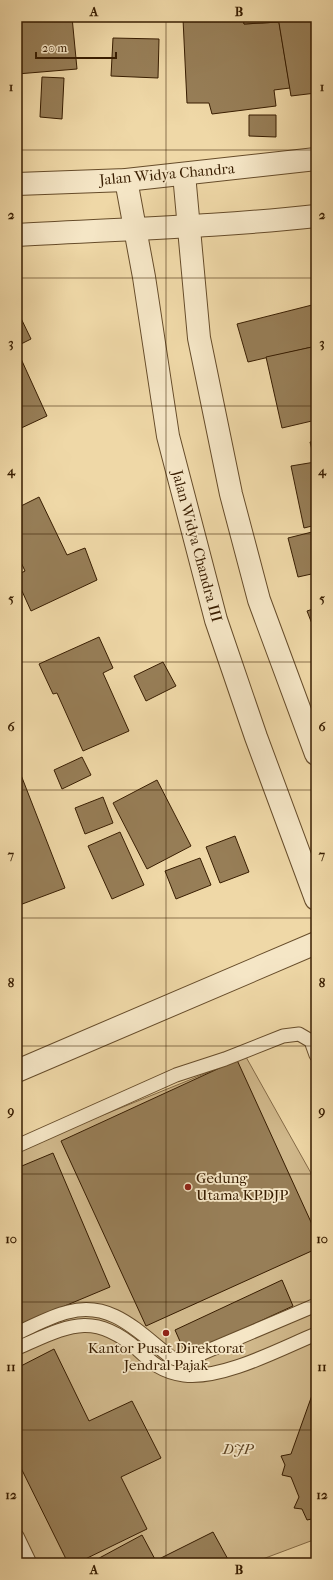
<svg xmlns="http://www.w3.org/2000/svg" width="333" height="1580" font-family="'IM FELL French Canon',serif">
<rect width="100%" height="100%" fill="#efd8a7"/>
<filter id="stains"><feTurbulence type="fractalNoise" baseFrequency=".005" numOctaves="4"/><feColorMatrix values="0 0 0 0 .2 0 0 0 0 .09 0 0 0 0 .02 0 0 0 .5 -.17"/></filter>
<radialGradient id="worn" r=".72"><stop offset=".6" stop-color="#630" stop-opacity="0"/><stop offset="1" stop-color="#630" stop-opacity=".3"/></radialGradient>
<!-- green -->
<polygon fill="#d0b88b" stroke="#846a46" points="246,1057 316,1182 316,1539 252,1563 17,1563 17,1150"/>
<!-- building -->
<g fill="#977e57" stroke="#381d01">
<polygon points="17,17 72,17 77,69 17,74"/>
<polygon points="218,17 243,17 244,24 279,22 290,88 274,90 276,106 212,114 209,103 187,103 183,19"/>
<polygon points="243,17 278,17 279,22 244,24"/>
<polygon points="278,17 316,17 316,93 291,96"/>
<polygon points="113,38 159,39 158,78 111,76"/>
<polygon points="42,77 64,78 62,119 40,117"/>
<polygon points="249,115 276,115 276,137 249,136"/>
<polygon points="316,304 316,366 312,347 248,362 237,324"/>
<polygon points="17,310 31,339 17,346"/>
<polygon points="312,347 316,366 316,420 282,428 266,357"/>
<polygon points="17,350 47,416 17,430"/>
<polygon points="316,441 316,462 315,462 310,442"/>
<polygon points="315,462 316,525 304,528 291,466"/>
<polygon points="39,497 67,555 85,548 97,580 31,611 17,580 17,575 25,571 17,554 17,508"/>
<polygon points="316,531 316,573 298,577 288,538"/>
<polygon points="316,608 316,634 307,611"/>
<polygon points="99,637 113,668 103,673 129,731 83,751 57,693 53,694 39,664"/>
<polygon points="163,662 176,686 146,701 134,676"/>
<polygon points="82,757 91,775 62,789 54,770"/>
<polygon points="21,775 65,888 17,906 17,777"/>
<polygon points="157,780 191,846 147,869 113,803"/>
<polygon points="103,797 113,823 85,834 75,808"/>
<polygon points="120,832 144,885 112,899 88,846"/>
<polygon points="235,836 249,872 220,883 206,847"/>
<polygon points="200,858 211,885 176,899 165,871"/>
<polygon points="237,1060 316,1233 316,1249 146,1326 61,1141"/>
<polygon points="53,1153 110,1287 17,1326 17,1168"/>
<polygon points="282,1280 293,1306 186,1355 175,1330"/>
<polygon points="54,1349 89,1421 132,1401 161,1458 121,1477 147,1529 77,1563 68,1563 17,1460 17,1368"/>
<polygon points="316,1384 316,1518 307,1520 302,1509 294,1508 299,1497 291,1477 282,1475 285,1465 281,1456 291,1454"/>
<polygon points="213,1532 230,1563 161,1563 159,1559"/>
<polygon points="142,1535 157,1563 90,1563"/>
</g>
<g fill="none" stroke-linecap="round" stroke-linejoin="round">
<!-- service casing -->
<g stroke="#664c2a" stroke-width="15">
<g id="service">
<polyline points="17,1146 176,1075 225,1059 283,1036 299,1034 311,1041 316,1055"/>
<path d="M17,1333c16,-7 34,-17 51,-21 44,-12 71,21 104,46l8,2 11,-2 125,-53"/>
<path d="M17,1348c48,-20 74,-39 120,1 15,14 25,23 47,26 38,5 96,-26 132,-41"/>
<polyline points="17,1536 30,1563"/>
</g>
</g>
<!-- minor casing -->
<g stroke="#664c2a" stroke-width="24">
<g id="minor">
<polyline points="184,174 199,338 231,494 259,600 316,754"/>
<polyline points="126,180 144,277 168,436 216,620 256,737 316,899"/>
<polyline points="17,1071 316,943"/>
</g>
</g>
<!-- tertiary casing -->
<g stroke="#664c2a" stroke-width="24">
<g id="tertiary">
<polyline points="17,184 126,180 316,159"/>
<path d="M17,235c100,-6 200,-8 299,-19"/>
</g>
</g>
<!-- service -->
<use href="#service" stroke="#f5e6c6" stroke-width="13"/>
<!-- minor -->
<use href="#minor" stroke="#f5e6c6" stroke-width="22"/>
<!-- tertiary -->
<use href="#tertiary" stroke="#f5e6c6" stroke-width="22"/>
</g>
<!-- grid -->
<path fill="none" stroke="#381d01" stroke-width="1" stroke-opacity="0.55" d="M166,17v1546M17,150h299M17,278h299M17,406h299M17,534h299M17,662h299M17,790h299M17,918h299M17,1046h299M17,1174h299M17,1302h299M17,1430h299"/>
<!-- markers -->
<g fill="#8f2418" stroke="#f5e6c6" stroke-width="1.5">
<circle cx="188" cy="1187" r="4"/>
<circle cx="166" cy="1333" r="4"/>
</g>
<g text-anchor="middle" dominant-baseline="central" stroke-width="3.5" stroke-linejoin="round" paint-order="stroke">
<!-- street labels -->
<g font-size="15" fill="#381d01" stroke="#f5e6c6">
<text transform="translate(167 174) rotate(-5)">Jalan Widya Chandra</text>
<text transform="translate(197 546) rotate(75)">Jalan Widya Chandra III</text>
</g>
<!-- poi labels -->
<g font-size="15" fill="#381d01" stroke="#f5e6c6" text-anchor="start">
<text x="196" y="1178">Gedung<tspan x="196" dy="17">Utama KPDJP</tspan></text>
<text x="166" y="1348" text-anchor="middle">Kantor Pusat Direktorat<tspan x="166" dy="17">Jendral Pajak</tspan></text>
</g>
<!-- park labels -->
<g font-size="15" font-style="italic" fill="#5e4424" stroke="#f5e6c6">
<text x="238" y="1449">DJP</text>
</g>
</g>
<!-- margin -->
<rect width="333" height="1580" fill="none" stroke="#efd8a7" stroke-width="44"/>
<!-- scale -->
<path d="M36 52v6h80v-6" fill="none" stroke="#381d01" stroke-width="2"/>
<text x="42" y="52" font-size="12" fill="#381d01" stroke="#f5e6c6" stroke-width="3" paint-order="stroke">20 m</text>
<rect x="22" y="22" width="289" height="1536" fill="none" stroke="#381d01" stroke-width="1.5"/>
<g font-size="13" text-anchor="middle" font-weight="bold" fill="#381d01">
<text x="94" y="16">A</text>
<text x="239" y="16">B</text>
<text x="11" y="91">1</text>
<text x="322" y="91">1</text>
<text x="11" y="219">2</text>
<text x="322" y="219">2</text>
<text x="11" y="347">3</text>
<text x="322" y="347">3</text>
<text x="11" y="475">4</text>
<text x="322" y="475">4</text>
<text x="11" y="603">5</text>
<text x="322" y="603">5</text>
<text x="11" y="731">6</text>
<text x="322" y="731">6</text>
<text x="11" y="859">7</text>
<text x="322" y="859">7</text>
<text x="11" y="987">8</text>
<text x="322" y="987">8</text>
<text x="11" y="1115">9</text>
<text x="322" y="1115">9</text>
<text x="11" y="1243">10</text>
<text x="322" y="1243">10</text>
<text x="11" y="1371">11</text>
<text x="322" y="1371">11</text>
<text x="11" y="1499">12</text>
<text x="322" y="1499">12</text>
<text x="94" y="1574">A</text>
<text x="239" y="1574">B</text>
</g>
<rect width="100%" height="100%" filter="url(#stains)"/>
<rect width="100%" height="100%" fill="url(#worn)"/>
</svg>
